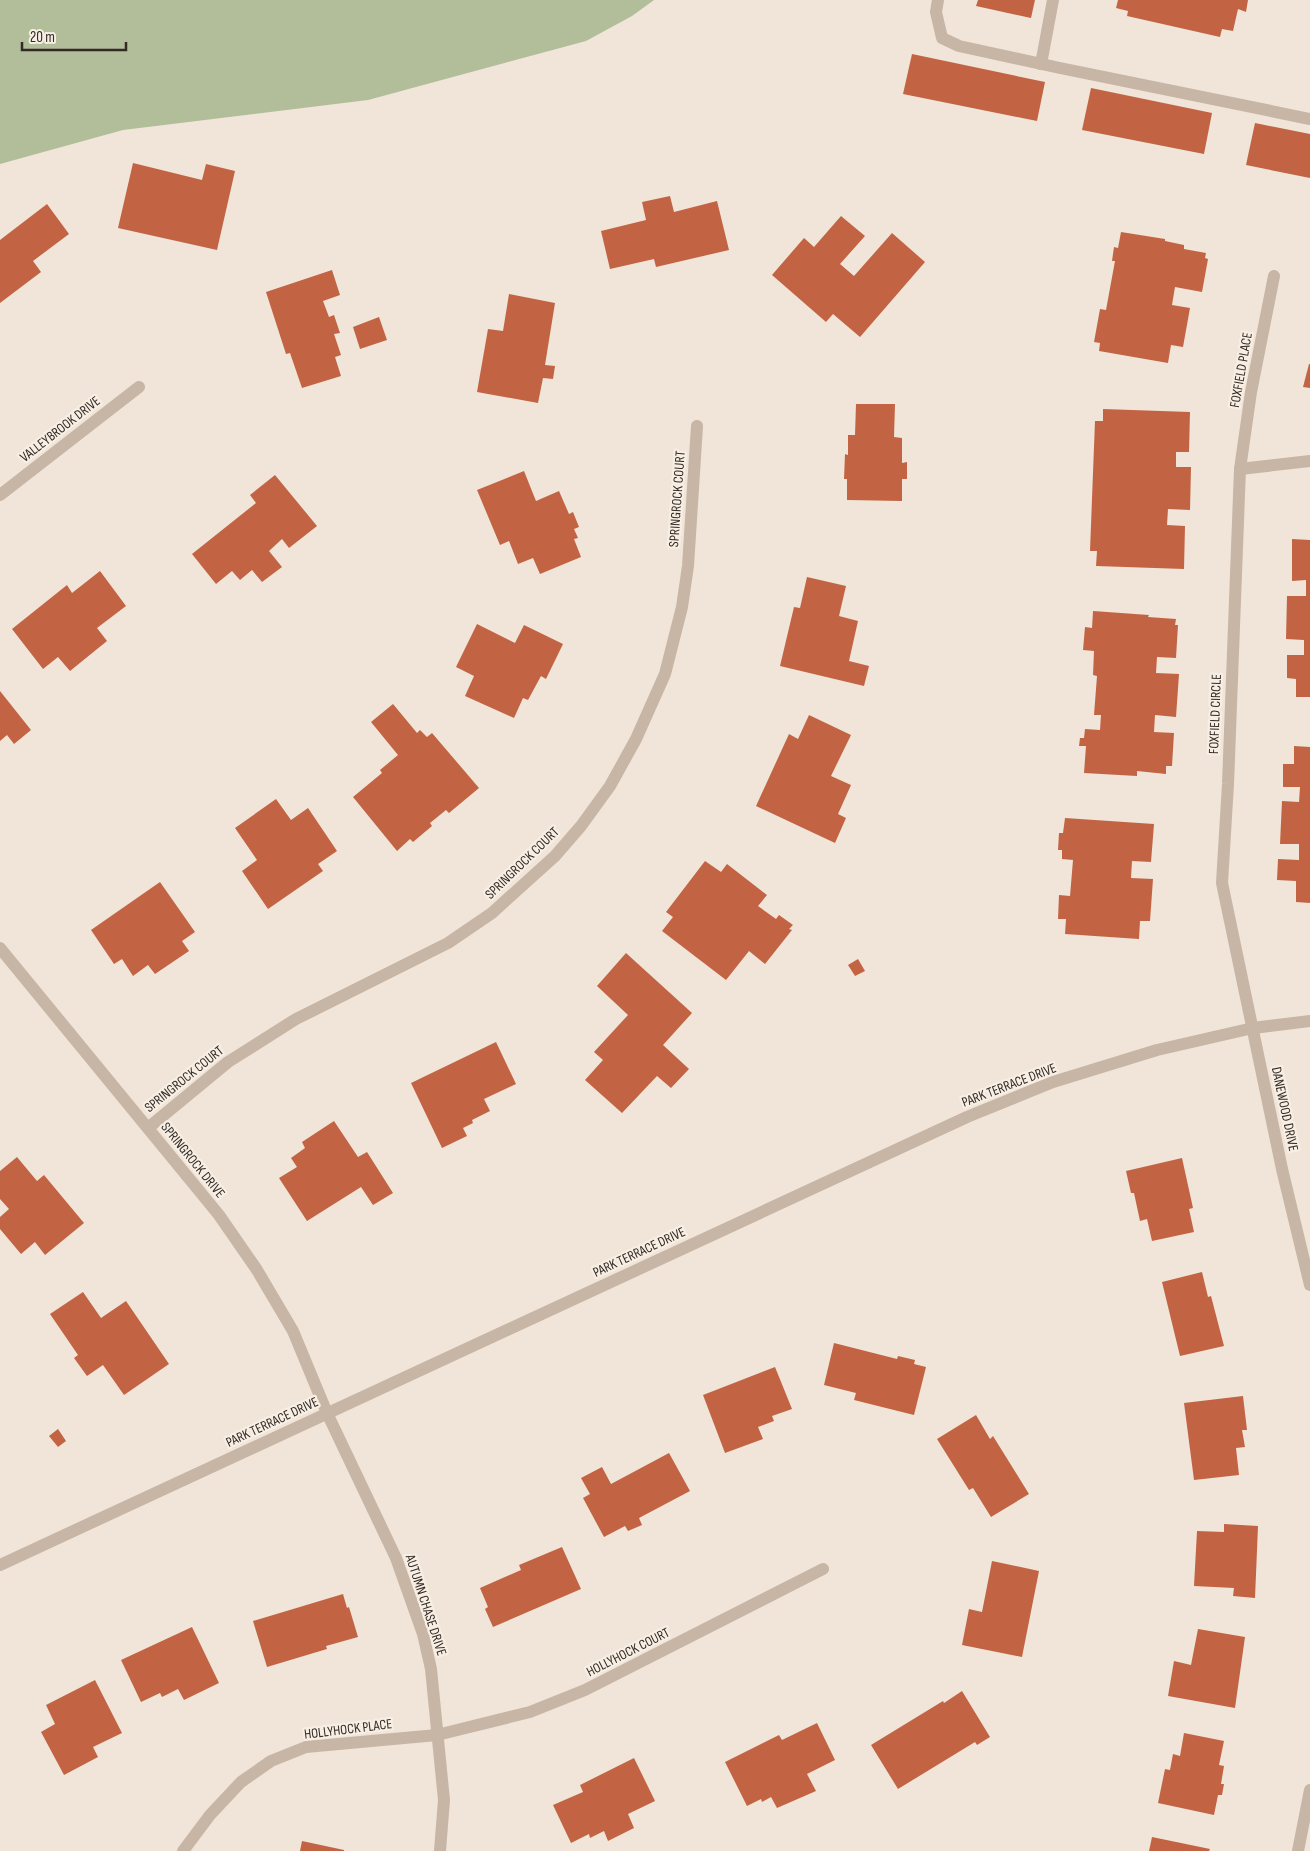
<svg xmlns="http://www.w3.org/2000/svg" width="1310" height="1851" font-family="'Sofia Sans Condensed',sans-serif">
<rect width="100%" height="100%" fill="#f0e5d8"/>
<!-- green -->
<polygon fill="#b1be99" points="0,0 654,0 632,16 586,41 368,100 123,130 0,164"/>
<!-- building -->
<g fill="#c26444">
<polygon points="978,0 1035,0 1031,18 976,6"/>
<polygon points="1118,0 1248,0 1246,12 1238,9 1233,31 1222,29 1220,37 1127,16 1128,11 1116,8"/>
<polygon points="912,54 1045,82 1037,121 903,94"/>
<polygon points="1091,88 1212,113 1204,154 1082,130"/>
<polygon points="1255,123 1310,134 1310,178 1246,165"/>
<polygon points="133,163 202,180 206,164 235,171 217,250 118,228"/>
<polygon points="670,196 674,212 717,201 729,250 656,267 654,259 610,269 601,231 646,220 642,202"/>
<polygon points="47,204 69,234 33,261 41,272 0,303 0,240"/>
<polygon points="841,216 865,236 840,264 854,276 892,233 925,262 860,337 833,314 826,322 772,275 804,238 814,247"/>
<polygon points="1121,232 1165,239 1165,241 1184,245 1184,249 1206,253 1205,258 1208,259 1202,292 1175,287 1172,305 1190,308 1183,347 1171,345 1168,363 1099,351 1100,343 1094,342 1100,309 1106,310 1115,261 1112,261 1114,247 1118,248"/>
<polygon points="332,270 340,295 323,301 329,317 334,315 340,333 334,334 341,355 335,357 341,376 302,388 290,353 286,354 266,292"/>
<polygon points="509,294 555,303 545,365 555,366 553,379 543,378 538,403 477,392 488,329 503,331"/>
<polygon points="379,317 387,340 360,349 353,327"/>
<polygon points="1309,364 1310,364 1310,388 1303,387"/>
<polygon points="856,404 895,404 894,437 902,438 902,463 907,462 907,479 902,479 902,501 847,500 847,479 844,479 845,454 848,455 848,435 855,435"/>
<polygon points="1103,409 1190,412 1189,452 1176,452 1176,467 1191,467 1190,510 1168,509 1167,525 1185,526 1184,569 1096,566 1097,551 1090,551 1095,421 1103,421"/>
<polygon points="524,471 536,501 559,491 569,514 573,512 579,527 574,529 578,538 574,539 581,557 540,574 533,558 518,564 509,541 500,545 477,490"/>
<polygon points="275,475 317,526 289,548 282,539 269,551 282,567 262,582 252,570 240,580 232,571 216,584 192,554 256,503 250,495"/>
<polygon points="1292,539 1310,540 1310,697 1296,697 1296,679 1287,678 1287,655 1304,655 1304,640 1286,639 1287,596 1306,596 1306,580 1292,581"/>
<polygon points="100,571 126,606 97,628 107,641 70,671 58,657 43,669 12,629 67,585 72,593"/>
<polygon points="807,577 846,586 839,616 858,621 849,661 869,666 864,686 780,666 794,607 800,608"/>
<polygon points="1093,611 1149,615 1148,617 1176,619 1175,625 1178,625 1176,658 1157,657 1156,673 1179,674 1176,717 1155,715 1154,732 1174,733 1172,766 1166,766 1166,774 1137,771 1137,776 1084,773 1086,746 1079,746 1080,738 1084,738 1085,729 1100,730 1101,715 1094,715 1097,676 1093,675 1094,651 1083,650 1085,627 1092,628"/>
<polygon points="477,624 515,643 524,625 563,644 546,679 541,676 528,700 523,698 514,718 465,696 474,676 456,667"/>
<polygon points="0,691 31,730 14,744 7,735 0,741"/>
<polygon points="393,704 417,733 420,730 427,737 432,733 479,788 449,813 446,810 430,823 432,826 413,842 410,839 397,851 353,797 382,773 380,770 398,755 371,722"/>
<polygon points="809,715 851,735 831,776 851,785 838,814 846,818 835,843 756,806 789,734 798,739"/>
<polygon points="1294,746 1310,747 1310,903 1296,902 1296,881 1277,880 1278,859 1299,860 1299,844 1280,844 1282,801 1299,802 1300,787 1283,787 1283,764 1294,764"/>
<polygon points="276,799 291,820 308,808 337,851 318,864 323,871 268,909 242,871 257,860 235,828"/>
<polygon points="1065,818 1154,824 1151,862 1132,861 1131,878 1153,879 1150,921 1140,921 1139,939 1065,934 1066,919 1058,919 1059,895 1070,896 1073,860 1062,859 1062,850 1058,850 1059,833 1063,833"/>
<polygon points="705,861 721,872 727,864 767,895 758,906 776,919 779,915 793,925 789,929 792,930 765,964 749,951 726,980 662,931 673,917 666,912"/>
<polygon points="160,882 195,932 182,941 189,951 155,974 148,965 133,976 122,959 114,964 91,930"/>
<polygon points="626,953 692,1013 663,1045 689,1069 671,1088 657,1076 622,1113 585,1080 603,1060 594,1052 628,1015 597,986"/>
<polygon points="858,959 865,971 855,976 848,965"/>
<polygon points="496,1042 516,1084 484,1099 490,1111 472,1120 473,1123 463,1128 467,1136 442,1148 411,1083"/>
<polygon points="334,1121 358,1157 367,1152 393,1193 373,1205 361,1187 307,1221 279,1178 297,1167 291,1158 305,1148 302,1142"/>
<polygon points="17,1157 37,1181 44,1175 84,1223 45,1255 35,1242 21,1254 0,1229 0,1217 9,1209 0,1199 0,1171"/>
<polygon points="1182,1158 1193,1208 1189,1209 1194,1232 1152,1241 1147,1219 1140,1221 1134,1193 1131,1193 1126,1171"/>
<polygon points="1202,1272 1208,1297 1211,1296 1224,1346 1180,1356 1162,1282"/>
<polygon points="83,1292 101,1318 126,1301 169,1364 124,1395 103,1365 87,1376 74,1358 78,1355 50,1314"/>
<polygon points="834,1343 897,1359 898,1356 915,1360 914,1364 926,1367 914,1415 854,1400 856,1393 824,1385"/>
<polygon points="775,1367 792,1409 772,1416 774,1421 758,1427 763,1439 725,1453 703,1395"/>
<polygon points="1243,1396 1247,1430 1242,1430 1245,1447 1236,1448 1239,1475 1194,1480 1184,1403"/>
<polygon points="976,1415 990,1439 993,1436 1029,1494 991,1517 973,1488 969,1490 937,1439"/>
<polygon points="58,1429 66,1441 58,1447 49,1436"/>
<polygon points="669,1453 690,1491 639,1518 642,1525 628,1531 625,1526 604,1537 583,1498 590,1494 581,1478 602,1467 611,1484"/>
<polygon points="1224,1524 1258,1526 1255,1598 1233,1596 1234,1588 1194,1586 1197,1531 1224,1532"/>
<polygon points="562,1547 581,1589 493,1627 485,1609 488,1607 480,1588 521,1570 519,1565"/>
<polygon points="992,1561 1039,1571 1022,1657 962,1645 969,1609 982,1612"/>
<polygon points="343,1594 347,1608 349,1607 358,1637 326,1646 327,1649 267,1667 253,1621"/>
<polygon points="192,1627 219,1683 184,1700 178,1689 162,1697 160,1693 141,1702 121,1660"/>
<polygon points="1198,1629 1245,1637 1235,1708 1168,1696 1174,1661 1191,1665"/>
<polygon points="95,1680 122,1733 93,1747 98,1757 64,1775 41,1732 55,1724 46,1705"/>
<polygon points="962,1691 990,1737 977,1745 975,1742 898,1789 871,1745 943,1701 944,1703"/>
<polygon points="817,1723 835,1760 807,1774 816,1791 777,1808 771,1797 762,1802 761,1799 747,1806 725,1762 779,1735 782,1740"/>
<polygon points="1184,1733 1224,1741 1219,1765 1224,1766 1221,1784 1224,1784 1222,1795 1218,1795 1214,1815 1158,1803 1165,1769 1170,1770 1173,1754 1180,1756"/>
<polygon points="634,1758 655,1801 628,1814 634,1828 608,1841 604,1831 590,1838 589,1834 571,1843 553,1805 583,1792 580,1785"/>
<polygon points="1152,1837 1210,1849 1209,1851 1149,1851"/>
<polygon points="302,1841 344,1850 344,1851 300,1851"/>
</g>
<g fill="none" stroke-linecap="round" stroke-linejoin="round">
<!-- service -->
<g stroke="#c7b5a5" stroke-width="12">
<polyline points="938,0 936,12 942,38 959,46 1060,68 1310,119"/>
<polyline points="1041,64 1053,0"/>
</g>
<!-- minor -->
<g stroke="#c7b5a5" stroke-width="12">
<polyline points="1274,276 1251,392 1240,469 1228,784 1222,883 1282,1169 1310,1285"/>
<polyline points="1240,469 1310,461"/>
<polyline points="0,495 139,387"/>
<polyline points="0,948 219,1215 257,1270 293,1331 327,1413 396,1558 423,1634 431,1669 444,1800 440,1851"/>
<polyline points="148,1128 228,1062 296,1019 448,943 492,913 555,856 581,826 610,786 636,739 665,674 682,607 688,566 697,426"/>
<polyline points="183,1851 210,1815 241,1782 271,1761 306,1747 437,1735 530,1712 585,1690 823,1569"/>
<polyline points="1298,1851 1310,1790"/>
</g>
<!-- tertiary -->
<polyline stroke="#c7b5a5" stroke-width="12" points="0,1565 967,1117 1053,1082 1157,1050 1253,1028 1310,1021"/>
</g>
<g text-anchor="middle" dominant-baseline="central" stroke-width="4.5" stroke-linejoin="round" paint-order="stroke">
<!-- street labels -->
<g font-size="14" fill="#332a26" stroke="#f8efe4">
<text transform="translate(1241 370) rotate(-80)">FOXFIELD PLACE</text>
<text transform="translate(60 429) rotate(-38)">VALLEYBROOK DRIVE</text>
<text transform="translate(677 499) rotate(-86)">SPRINGROCK COURT</text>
<text transform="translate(1215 714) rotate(-88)">FOXFIELD CIRCLE</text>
<text transform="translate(522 863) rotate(-44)">SPRINGROCK COURT</text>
<text transform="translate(184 1079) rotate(-39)">SPRINGROCK COURT</text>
<text transform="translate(1009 1085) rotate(-21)">PARK TERRACE DRIVE</text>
<text transform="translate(1285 1109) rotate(78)">DANEWOOD DRIVE</text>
<text transform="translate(193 1160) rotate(51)">SPRINGROCK DRIVE</text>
<text transform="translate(639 1252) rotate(-25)">PARK TERRACE DRIVE</text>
<text transform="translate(272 1422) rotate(-25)">PARK TERRACE DRIVE</text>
<text transform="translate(426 1605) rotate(72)">AUTUMN CHASE DRIVE</text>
<text transform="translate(628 1652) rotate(-27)">HOLLYHOCK COURT</text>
<text transform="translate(348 1729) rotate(-7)">HOLLYHOCK PLACE</text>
</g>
</g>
<!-- scale -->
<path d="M22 42v8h104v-8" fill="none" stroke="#332a26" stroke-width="2.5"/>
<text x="30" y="42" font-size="15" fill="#332a26" stroke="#f8efe4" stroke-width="4" paint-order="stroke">20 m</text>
</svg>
